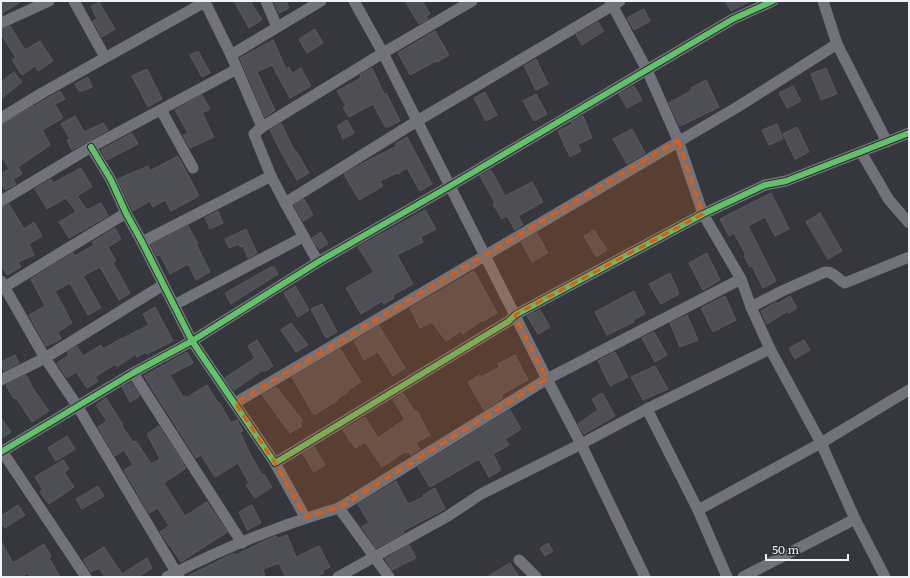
<svg xmlns="http://www.w3.org/2000/svg" width="910" height="578" font-family="Literata,serif">
<rect width="100%" height="100%" fill="#36373d"/>
<!-- building -->
<g fill="#4e4f54" stroke="#59595e">
<polygon points="1,1 22,1 2,13 3,15 1,15"/>
<polygon points="234,1 250,1 262,20 249,28"/>
<polygon points="274,1 286,1 289,8 279,13"/>
<polygon points="405,1 422,1 430,14 426,16 428,19 419,24"/>
<polygon points="725,1 751,1 731,11"/>
<polygon points="99,2 115,29 102,37 93,21 97,19 91,6"/>
<polygon points="644,9 650,21 634,30 627,18"/>
<polygon points="598,22 604,31 582,45 576,35"/>
<polygon points="10,26 25,50 40,41 53,61 38,71 35,66 22,75 12,60 16,58 1,34 1,30"/>
<polygon points="315,29 323,43 307,53 299,39"/>
<polygon points="435,31 449,55 437,62 436,61 410,75 398,53"/>
<polygon points="273,40 286,69 289,67 292,73 301,68 311,86 290,98 272,65 257,72 275,110 265,117 240,58"/>
<polygon points="198,51 210,73 202,77 190,55"/>
<polygon points="536,59 548,84 536,90 524,66"/>
<polygon points="372,68 384,94 386,93 400,121 386,128 373,104 349,117 343,108 346,106 337,91 361,78 360,75"/>
<polygon points="826,68 837,94 821,100 811,74"/>
<polygon points="147,69 162,99 148,107 132,76"/>
<polygon points="14,72 22,82 1,99 1,82"/>
<polygon points="88,77 92,87 82,91 79,91 75,84"/>
<polygon points="706,80 719,107 680,126 669,103 692,90 691,88"/>
<polygon points="634,86 642,100 627,108 619,94"/>
<polygon points="793,86 801,101 787,108 779,93"/>
<polygon points="60,91 65,99 55,104 63,118 42,130 50,145 18,167 22,174 13,179 16,184 5,190 1,183 1,174 9,169 1,155 1,125"/>
<polygon points="485,92 497,115 486,121 474,98"/>
<polygon points="536,94 547,114 534,121 523,101"/>
<polygon points="202,95 210,109 202,113 214,137 190,148 183,135 188,133 175,110"/>
<polygon points="75,116 84,132 103,123 108,130 72,150 67,140 70,139 61,124"/>
<polygon points="583,116 592,138 578,144 581,151 570,157 558,131 572,124 571,122"/>
<polygon points="347,120 354,133 343,139 337,126"/>
<polygon points="281,123 295,152 296,151 309,173 297,180 281,152 270,130"/>
<polygon points="777,124 783,139 769,145 762,130"/>
<polygon points="797,127 809,152 795,159 783,134"/>
<polygon points="632,129 645,153 627,164 613,139"/>
<polygon points="132,133 138,144 107,160 101,150"/>
<polygon points="407,137 432,184 420,191 407,168 398,174 397,173 380,181 383,186 359,200 344,174 367,161 397,146 395,144"/>
<polygon points="178,156 199,196 171,211 165,200 153,207 150,201 133,211 118,179 148,166 150,171"/>
<polygon points="81,168 92,187 77,196 87,210 101,203 108,216 69,238 59,222 76,212 66,198 47,209 35,189 51,179 53,183"/>
<polygon points="491,170 505,196 532,182 543,202 518,216 523,225 515,230 507,216 502,219 493,204 495,203 480,176"/>
<polygon points="771,193 789,229 775,236 765,217 748,226 776,281 763,288 752,266 750,267 744,256 746,255 734,233 729,236 720,219"/>
<polygon points="304,199 313,215 303,221 294,205"/>
<polygon points="9,204 24,229 34,222 42,236 29,244 34,255 18,262 21,267 7,275 1,265 1,208"/>
<polygon points="425,210 436,229 421,237 423,242 397,255 413,284 393,295 394,298 384,304 382,301 361,314 346,288 374,272 358,247"/>
<polygon points="218,211 223,223 210,229 205,218"/>
<polygon points="820,213 842,251 828,259 806,222"/>
<polygon points="188,226 198,244 196,244 210,272 196,280 188,264 170,274 160,255 157,256 151,245"/>
<polygon points="115,228 121,239 108,247 116,261 113,263 130,293 119,300 100,267 83,276 101,308 88,315 70,283 55,291 72,323 58,332 61,339 46,346 29,315 45,306 31,279 73,253 75,256 94,245 92,242"/>
<polygon points="246,229 257,253 248,258 243,246 240,247 239,244 229,248 225,239"/>
<polygon points="594,230 607,250 596,257 584,236"/>
<polygon points="321,232 328,244 319,249 312,238"/>
<polygon points="537,233 548,253 532,262 521,242"/>
<polygon points="707,253 720,280 703,290 689,263"/>
<polygon points="271,267 274,267 278,274 231,304 225,293"/>
<polygon points="474,271 497,313 483,321 482,320 463,334 461,331 446,341 432,322 420,328 410,308"/>
<polygon points="670,273 679,294 661,304 649,284"/>
<polygon points="295,286 309,310 298,317 284,293"/>
<polygon points="634,291 645,314 633,320 634,322 607,335 595,312"/>
<polygon points="725,296 736,320 713,332 701,308"/>
<polygon points="790,296 797,308 789,313 788,311 767,324 761,311 776,302 777,304"/>
<polygon points="322,304 337,332 326,338 311,309"/>
<polygon points="155,307 173,341 147,354 146,352 137,357 136,354 117,367 115,364 95,377 98,381 87,388 76,372 67,378 57,363 69,355 67,352 77,346 83,356 101,345 103,349 115,342 149,325 143,314"/>
<polygon points="540,310 550,327 538,334 527,316"/>
<polygon points="687,315 698,340 680,347 670,323"/>
<polygon points="291,323 308,345 296,352 281,330"/>
<polygon points="379,326 405,368 393,376 378,352 364,360 354,341"/>
<polygon points="654,332 667,355 655,362 642,338"/>
<polygon points="257,340 273,366 264,372 263,370 234,390 225,378 255,358 248,346"/>
<polygon points="804,340 810,350 795,359 789,348"/>
<polygon points="340,349 361,382 347,391 348,392 337,399 338,400 314,415 292,377"/>
<polygon points="187,352 193,363 170,375 183,397 185,396 186,398 207,385 218,403 219,402 231,423 237,420 243,431 240,432 249,452 262,475 264,474 272,487 255,498 246,485 249,483 238,463 215,477 201,455 196,458 144,376"/>
<polygon points="615,352 628,377 610,386 598,361"/>
<polygon points="15,355 19,363 4,371 1,362"/>
<polygon points="515,355 528,380 506,392 501,396 503,398 484,410 468,382 480,375 481,377 500,367 498,364"/>
<polygon points="655,366 668,389 643,400 631,377"/>
<polygon points="26,375 32,387 49,411 32,422 16,398 14,399 6,385"/>
<polygon points="131,383 140,396 130,402 122,387"/>
<polygon points="276,387 303,421 300,423 302,426 290,433 262,395"/>
<polygon points="403,393 415,412 417,411 430,435 416,443 420,449 411,455 409,452 407,453 406,451 382,467 365,442 355,448 343,430 365,417 378,438 405,419 393,400"/>
<polygon points="602,393 615,416 584,434 578,424 598,410 592,399"/>
<polygon points="106,398 123,425 122,426 133,442 136,441 151,464 160,459 147,434 159,426 186,468 164,483 185,516 207,502 227,532 181,562 160,532 169,526 158,508 149,513 124,470 133,465 124,450 115,456 98,427 107,421 96,405"/>
<polygon points="510,410 521,429 505,439 509,445 493,454 501,470 489,477 479,459 430,487 418,467"/>
<polygon points="1,418 11,432 1,439"/>
<polygon points="67,436 75,449 56,461 48,448"/>
<polygon points="314,447 325,465 314,472 303,454"/>
<polygon points="63,460 69,469 64,472 74,487 49,504 40,492 43,490 35,477"/>
<polygon points="396,481 408,504 424,497 423,495 435,488 445,509 403,531 404,533 376,548 362,527 369,523 358,504"/>
<polygon points="98,486 104,496 82,509 76,499"/>
<polygon points="18,505 25,515 5,528 1,522 1,516"/>
<polygon points="252,505 261,523 247,530 239,512"/>
<polygon points="287,535 296,557 319,546 330,567 322,571 324,573 316,577 286,577 279,563 263,569 265,577 186,577 234,553 236,555 266,540 276,536 277,539"/>
<polygon points="1,541 13,563 44,544 51,556 49,558 60,577 30,577 28,573 21,577 1,577"/>
<polygon points="548,543 553,551 545,556 540,548"/>
<polygon points="409,545 416,558 392,570 385,559"/>
<polygon points="104,547 122,574 147,558 152,568 138,577 105,577 99,568 91,572 83,560"/>
<polygon points="510,563 519,577 487,577"/>
</g>
<g fill="none" stroke-linecap="round" stroke-linejoin="round">
<!-- street -->
<g stroke="#72737a" stroke-width="11">
<polyline points="74,1 105,57"/>
<polyline points="266,1 277,27"/>
<polyline points="354,1 383,53 547,379 581,444 645,577"/>
<polyline points="610,1 647,70 678,140 703,214 741,279 751,307 770,349 821,443 855,519 885,577"/>
<polyline points="823,1 837,44 887,142"/>
<polyline points="1,23 49,1"/>
<polyline points="231,55 321,1"/>
<polyline points="161,110 193,168"/>
<polyline points="1,118 42,93 205,2 231,55 262,127 383,53 472,1"/>
<polyline points="262,127 254,134 271,176 285,203 417,121 620,1"/>
<polyline points="91,147 111,180 126,213 142,242 192,341 275,463 509,321 515,315 703,214 765,185 786,181 909,133"/>
<polyline points="861,152 889,200 909,223"/>
<polyline points="1,201 91,147 237,69"/>
<polyline points="285,203 318,262"/>
<polyline points="142,242 271,176"/>
<polyline points="1,281 45,358 78,407 179,577"/>
<polyline points="1,289 126,213"/>
<polyline points="174,305 303,237"/>
<path d="M751,307l31,-16 43,-19c10,0 12,7 20,11l64,-26"/>
<polyline points="133,373 242,543"/>
<polyline points="1,380 45,358 163,285"/>
<polyline points="235,403 739,106 837,44"/>
<polyline points="647,409 698,510 727,577"/>
<polyline points="2,451 86,577"/>
<polyline points="1,452 133,373 192,341 318,262 450,186 733,19 773,1"/>
<polyline points="275,463 305,517"/>
<polyline points="339,508 389,577"/>
<polyline points="698,510 821,443 909,390"/>
<polyline points="519,560 536,577"/>
<path d="M167,577c54,-28 113,-52 172,-69l208,-129 194,-100"/>
<polyline points="338,577 448,516 481,494 581,444 647,409 770,349"/>
<polyline points="743,577 855,519"/>
</g>
<!-- cycleway casing -->
<g stroke="#292b36" stroke-width="8">
<g id="cycleway">
<polyline points="91,147 111,180 126,213 142,242 192,341 275,463 509,321 515,315 703,214 765,185 786,181 909,133"/>
<polyline points="1,452 133,373 192,341 318,262 450,186 733,19 773,1"/>
</g>
</g>
<!-- cycleway -->
<use href="#cycleway" stroke="#61c268" stroke-width="6"/>
</g>
<!-- marked area -->
<path fill="#e8590c" fill-opacity="0.2" stroke="#e8590c" stroke-width="3" stroke-dasharray="8 5" stroke-linejoin="round" d="M678,140l25,74 -188,101 32,64 -208,129 -34,9 -30,-54 -40,-60z"/>
<!-- border -->
<rect width="910" height="578" fill="none" stroke="#f0f2f9" stroke-width="4"/>
<!-- scale -->
<path d="M766 554v6h82v-6" fill="none" stroke="#f0f2f9" stroke-width="2"/>
<text x="772" y="554" font-size="12" fill="#f0f2f9" stroke="#292b36" stroke-width="3" paint-order="stroke">50 m</text>
</svg>
